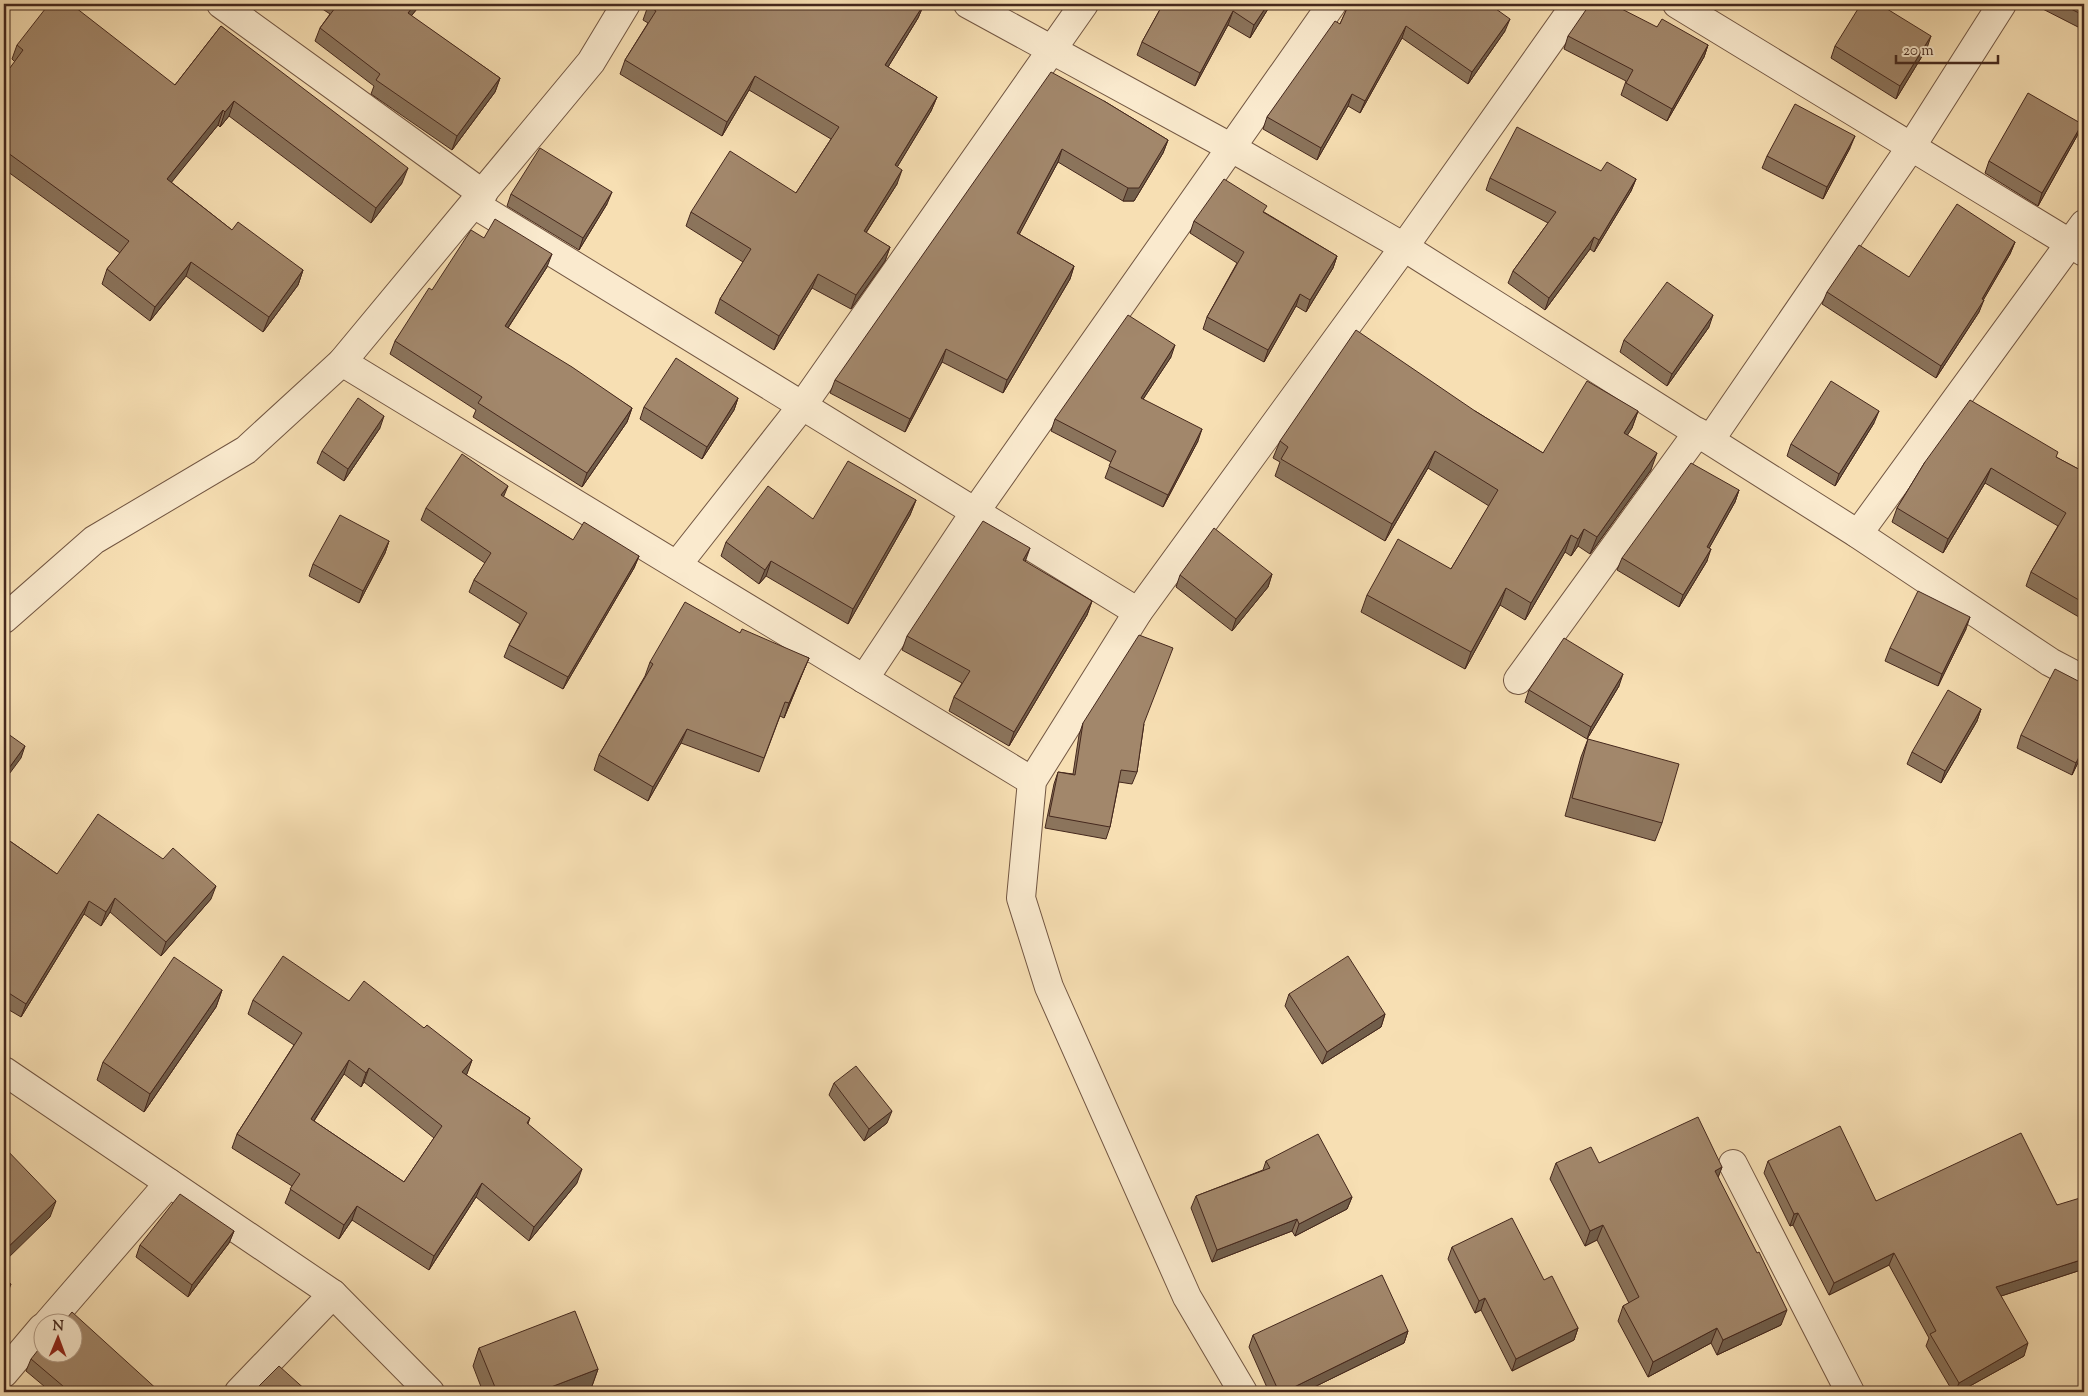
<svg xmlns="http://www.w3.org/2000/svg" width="2088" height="1396" font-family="'Sorts Mill Goudy',serif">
<rect width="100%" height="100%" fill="#f7dfb3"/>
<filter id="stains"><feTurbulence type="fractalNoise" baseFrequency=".004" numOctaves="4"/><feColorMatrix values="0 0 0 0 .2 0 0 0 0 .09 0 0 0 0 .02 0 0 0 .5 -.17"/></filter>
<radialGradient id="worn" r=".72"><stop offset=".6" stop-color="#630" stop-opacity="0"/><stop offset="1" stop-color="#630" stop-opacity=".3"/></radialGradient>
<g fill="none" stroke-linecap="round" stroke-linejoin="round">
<!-- street casing -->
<g stroke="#725642" stroke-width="30">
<g id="street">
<polyline points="221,4 483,194"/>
<polyline points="968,4 1230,147 1404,247 1858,534 2050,662 2084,680"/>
<polyline points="1677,4 2084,252"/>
<polyline points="474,204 1138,612"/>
<polyline points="342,362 1032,781"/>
<polyline points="1710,440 1911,147 2002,4"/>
<polyline points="1858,534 2084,224"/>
<polyline points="677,565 802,406 1084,4"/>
<polyline points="4,619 94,540 246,450 342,362 591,62 626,4"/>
<polyline points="864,679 975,512 1332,4"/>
<polyline points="1518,680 1698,432"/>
<polyline points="4,1071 333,1294 430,1392"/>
<polyline points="1733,1164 1850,1392"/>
<polyline points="47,1324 169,1183"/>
<polyline points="4,1373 42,1328"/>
<polyline points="239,1392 333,1294"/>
<polyline points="1243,1392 1187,1297 1049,987 1021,898 1032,781 1138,612 1404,247 1576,4"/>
</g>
</g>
<!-- street -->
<use href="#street" stroke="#faeace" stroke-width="28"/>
</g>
<!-- wall -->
<g fill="#8b745c" stroke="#45281d" fill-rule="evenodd">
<polygon points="315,4 421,4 411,16 500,78 495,92 452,150 371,94 374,86 315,41 320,28 330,14"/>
<polygon points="924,4 918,18 888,67 937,97 931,111 897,167 897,184 866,233 890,247 885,261 851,309 812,288 774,350 715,313 720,299 743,262 686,226 691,212 796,193 831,139 749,90 722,136 620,74 625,60 648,23 643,20 648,6"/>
<polygon points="1163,4 1271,4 1250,38 1228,25 1195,86 1137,55 1142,42"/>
<polygon points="1349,4 1505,31 1468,84 1402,38 1360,113 1348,106 1317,160 1263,129 1267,117 1340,24"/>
<polygon points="2033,4 2084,4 2084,31 2078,27"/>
<polygon points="221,26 402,183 371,223 229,116 220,127 218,125 171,182 232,230 303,270 298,285 263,332 186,276 150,321 102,284 107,269 120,253 4,169 4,76 15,62 12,59 17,45 175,85"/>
<polygon points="1657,27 1708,45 1704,57 1667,121 1621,95 1626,81 1564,49 1568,36"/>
<polygon points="1835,46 1927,48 1896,99 1831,58"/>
<polygon points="1104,101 1168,140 1163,153 1134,201 1123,201 1058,162 1019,234 1074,266 1070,279 1003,393 942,362 905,432 830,393 835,380"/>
<polygon points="2082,124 2077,136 2038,206 1985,173 1989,161"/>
<polygon points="1850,148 1823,199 1762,168 1767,156"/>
<polygon points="1601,171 1636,179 1631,191 1594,252 1590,249 1545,310 1508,283 1513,271 1548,223 1486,190 1490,178"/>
<polygon points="511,194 607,204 579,250 507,206"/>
<polygon points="1264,212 1337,256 1333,268 1306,312 1296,306 1264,362 1203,329 1207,317 1237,263 1190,233 1194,221"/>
<polygon points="2015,242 2010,254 1983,300 1979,312 1936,378 1822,304 1827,292 1909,277"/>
<polygon points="547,267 508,328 632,408 627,422 582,487 473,417 476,410 390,354 395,341 432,290"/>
<polygon points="1709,327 1667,386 1620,352 1624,340"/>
<polygon points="1171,357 1143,399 1198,441 1163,507 1105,478 1111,462 1051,431 1055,419"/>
<polygon points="738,398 734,410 702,459 640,419 644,407"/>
<polygon points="1475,411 1543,453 1638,411 1632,428 1627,435 1651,470 1590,554 1578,546 1571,556 1565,552 1525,620 1500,605 1465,669 1361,612 1367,595 1451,569 1489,506 1428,468 1385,541 1275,476 1280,462 1273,458 1280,441"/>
<polygon points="1874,423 1835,486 1787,456 1791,444"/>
<polygon points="380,428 344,481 317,463 322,451"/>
<polygon points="2056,457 2084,472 2084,620 2026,586 2031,572 2058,526 1985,483 1943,553 1892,522 1897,508 1925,462"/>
<polygon points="1739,490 1735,502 1709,548 1707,561 1679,607 1617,570 1622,558"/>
<polygon points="503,497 573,540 639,556 634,568 563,689 504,657 509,645 520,624 469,592 474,580 485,563 421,520 426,508"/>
<polygon points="916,500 910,515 848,624 766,576 759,584 721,556 726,542 813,519"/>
<polygon points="389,541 385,553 359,603 309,576 313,564"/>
<polygon points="1025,562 1092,601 1087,615 1009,746 949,711 954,697 962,683 902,650 907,636"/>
<polygon points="1272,574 1268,587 1232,631 1176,587 1180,575"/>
<polygon points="1966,629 1938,686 1885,661 1890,648"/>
<polygon points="740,633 809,658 803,672 784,718 780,716 759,772 681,743 648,801 594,770 599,755 645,676 650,662"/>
<polygon points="2084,684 2084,750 2072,775 2017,748 2021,735"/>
<polygon points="1619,686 1587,739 1525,702 1529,690"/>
<polygon points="1981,709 1977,721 1941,783 1907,764 1912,752"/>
<polygon points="1083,723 1144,724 1137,772 1132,784 1119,782 1110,827 1106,839 1045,828 1054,784 1058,772 1073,774 1079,735"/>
<polygon points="1588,739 1662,823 1655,841 1565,816 1581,757"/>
<polygon points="4,837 57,874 211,899 161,956 110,912 101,926 84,914 21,1017 4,1007"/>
<polygon points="222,990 216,1007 144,1112 97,1080 103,1062"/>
<polygon points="1289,994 1385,1014 1381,1027 1322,1064 1285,1006"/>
<path d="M253,1000l96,1 75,27 48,32 -6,15 64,43 -2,6 49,59 -48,58 -53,-44 -47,73 -77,-50 -13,19 -54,-36 7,-17 -60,-38 5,-14 57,-89 -46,-31zM344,1074l17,13 3,-5 70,56 -30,44 -90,-61z"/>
<polygon points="834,1083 887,1123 864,1141 829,1095"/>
<polygon points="1266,1161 1352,1197 1347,1209 1295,1236 1292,1231 1212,1262 1191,1208 1196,1196 1263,1170"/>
<polygon points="1768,1161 1876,1201 2057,1205 2084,1210 2084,1269 2001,1296 2024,1356 1959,1392 1953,1392 1926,1346 1929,1338 1889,1265 1829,1295 1793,1225 1790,1226 1764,1173"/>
<polygon points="1556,1163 1599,1163 1722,1167 1718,1177 1781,1325 1717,1355 1711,1343 1648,1377 1618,1321 1623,1306 1629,1303 1597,1240 1585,1246 1550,1179"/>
<polygon points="234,1231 229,1243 188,1297 136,1257 140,1245"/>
<polygon points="1452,1247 1544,1280 1578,1328 1574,1340 1512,1371 1481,1310 1475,1313 1448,1259"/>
<polygon points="1408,1331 1404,1343 1304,1392 1269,1392 1249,1347 1253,1335"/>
<polygon points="479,1348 598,1369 592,1386 577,1392 483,1392 473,1366"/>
<polygon points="31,1359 160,1392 51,1392 26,1371"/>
</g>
<!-- shaded-wall -->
<g fill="#715e4b" stroke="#45281d">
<polygon points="415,4 421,4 403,26 408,13"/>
<polygon points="924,4 918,18 880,80 885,65"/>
<polygon points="1268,4 1271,4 1250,38 1254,25"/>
<polygon points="1233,11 1228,25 1195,86 1200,73"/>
<polygon points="1510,19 1505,31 1468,84 1472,72"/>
<polygon points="1406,26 1402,38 1360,113 1365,101"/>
<polygon points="1931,36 1927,48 1896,99 1900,86"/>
<polygon points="1708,45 1704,57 1667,121 1672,109"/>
<polygon points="755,76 749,90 722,136 727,122"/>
<polygon points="500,78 495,92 452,150 457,136"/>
<polygon points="1352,94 1348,106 1317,160 1321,148"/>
<polygon points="937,97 931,111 890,179 895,165"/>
<polygon points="234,101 229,116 220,127 225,112"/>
<polygon points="223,110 218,125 162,194 167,179"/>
<polygon points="2082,124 2077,136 2038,206 2042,193"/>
<polygon points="1855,136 1850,148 1823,199 1827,187"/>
<polygon points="1168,140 1163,153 1134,201 1123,201 1128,188"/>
<polygon points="1062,149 1058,162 1013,246 1017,233"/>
<polygon points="408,168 402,183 371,223 376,208"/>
<polygon points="902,170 897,184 858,245 864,231"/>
<polygon points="1636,179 1631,191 1594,252 1599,240"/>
<polygon points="612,192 607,204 579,250 583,238"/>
<polygon points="1594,237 1590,249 1545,310 1549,298"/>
<polygon points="2015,242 2010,254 1981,304 1984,300 1979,312 1936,378 1941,366 1982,299"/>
<polygon points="890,247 885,261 851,309 856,295"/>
<polygon points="552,254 547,267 500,340 505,326"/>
<polygon points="1337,256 1333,268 1306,312 1310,300"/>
<polygon points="191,262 186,276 150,321 155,307"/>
<polygon points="1074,266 1070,279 1003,393 1007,380"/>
<polygon points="303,270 298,285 263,332 269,317"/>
<polygon points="818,274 812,288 774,350 779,336"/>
<polygon points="1300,294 1296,306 1264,362 1268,350"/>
<polygon points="1713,315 1709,327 1667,386 1672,374"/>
<polygon points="1175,345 1171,357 1136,410 1141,398"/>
<polygon points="946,349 942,362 905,432 910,419"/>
<polygon points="738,398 734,410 702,459 707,447"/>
<polygon points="632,408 627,422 582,487 587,473"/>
<polygon points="1638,411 1632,428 1618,450 1624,433"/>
<polygon points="1879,411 1874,423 1835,486 1839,474"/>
<polygon points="384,416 380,428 344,481 348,469"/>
<polygon points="1202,429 1198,441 1163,507 1168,495"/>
<polygon points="1435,451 1428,468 1385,541 1392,524"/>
<polygon points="1657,453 1651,470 1590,554 1597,537"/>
<polygon points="1991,468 1985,483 1943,553 1948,539"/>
<polygon points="508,486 503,498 501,495"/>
<polygon points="1739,490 1735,502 1703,559 1707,547"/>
<polygon points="916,500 910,515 848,624 853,609"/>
<polygon points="1584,529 1578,546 1571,556 1578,539"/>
<polygon points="1571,535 1565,552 1525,620 1531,603"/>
<polygon points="389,541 385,553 359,603 363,591"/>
<polygon points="1030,548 1025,562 1023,560"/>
<polygon points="1711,549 1707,561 1679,607 1683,595"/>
<polygon points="639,556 634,568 563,689 568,677"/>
<polygon points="771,561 766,576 759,584 765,570"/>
<polygon points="1272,574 1268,587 1232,631 1236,619"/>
<polygon points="1506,588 1500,605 1465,669 1471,652"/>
<polygon points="1092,601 1087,615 1009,746 1014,732"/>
<polygon points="1970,617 1966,629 1938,686 1942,674"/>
<polygon points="809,658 803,672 784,718 789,703"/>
<polygon points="1623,674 1619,686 1587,739 1591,727"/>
<polygon points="1981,709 1977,721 1941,783 1945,771"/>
<polygon points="687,729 681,743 648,801 653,787"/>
<polygon points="25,746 21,758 4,781 4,775"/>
<polygon points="2084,747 2084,750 2072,775 2076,763"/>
<polygon points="216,886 211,899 161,956 166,942"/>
<polygon points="115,898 110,912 101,926 106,912"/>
<polygon points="89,901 84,914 21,1017 26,1004"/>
<polygon points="222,990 216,1007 144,1112 150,1094"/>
<polygon points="1385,1014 1381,1027 1322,1064 1327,1052"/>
<polygon points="349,1060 344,1074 306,1133 311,1119"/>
<polygon points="472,1060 467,1074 457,1086 462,1072"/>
<polygon points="369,1068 364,1082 361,1087 366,1073"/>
<polygon points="892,1111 887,1123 864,1141 869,1129"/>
<polygon points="1722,1167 1716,1183 1715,1171"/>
<polygon points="582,1169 577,1183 529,1241 534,1227"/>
<polygon points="482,1183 476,1197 429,1270 434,1256"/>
<polygon points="1352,1197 1347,1209 1295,1236 1299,1224"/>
<polygon points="56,1201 50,1217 4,1262 4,1251"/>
<polygon points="357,1206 352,1220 339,1239 344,1225"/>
<polygon points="1798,1213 1793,1225 1790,1226 1794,1214"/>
<polygon points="1297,1219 1292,1231 1212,1262 1217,1250"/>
<polygon points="1603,1225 1597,1240 1585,1246 1590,1231"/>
<polygon points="234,1231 229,1243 188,1297 192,1285"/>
<polygon points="1894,1253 1889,1265 1829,1295 1834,1283"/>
<polygon points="2084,1259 2084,1269 1992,1299 1996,1287"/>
<polygon points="11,1284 5,1300 4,1302 4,1292"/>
<polygon points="1485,1298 1481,1310 1475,1313 1479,1301"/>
<polygon points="1787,1310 1781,1325 1717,1355 1723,1340"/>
<polygon points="1578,1328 1574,1340 1512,1371 1516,1359"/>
<polygon points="1717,1328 1711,1343 1648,1377 1653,1362"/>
<polygon points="1408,1331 1404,1343 1304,1392 1284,1392"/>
<polygon points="2028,1343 2024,1356 1959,1392 1955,1392 1959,1383"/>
<polygon points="598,1369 592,1386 577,1392 538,1392"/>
</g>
<!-- building -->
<g fill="#a2876b" stroke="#45281d" fill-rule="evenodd">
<polygon points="49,4 71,4 175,85 221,26 408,168 376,208 234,101 225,112 223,110 167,179 232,230 238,222 303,270 269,317 191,262 155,307 107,269 129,241 4,150 4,76 23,50 17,45"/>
<polygon points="338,4 415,4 408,13 500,78 457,136 376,80 380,74 320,28"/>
<polygon points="650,4 924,4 885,65 937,97 895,165 902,170 864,231 890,247 856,295 818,274 779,336 720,299 751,249 691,212 730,151 796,193 839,127 755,76 727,122 625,60 656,11 648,6"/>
<polygon points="1163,4 1268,4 1254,25 1233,11 1200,73 1142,42"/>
<polygon points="1349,4 1489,4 1510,19 1472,72 1406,26 1365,101 1352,94 1321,148 1267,117 1335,21 1340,24"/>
<polygon points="1590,4 1612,4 1657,27 1662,19 1708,45 1672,109 1626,83 1633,70 1568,36"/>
<polygon points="1861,4 1879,4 1931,36 1900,86 1835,46"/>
<polygon points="2061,4 2084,4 2084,16 2083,15"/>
<polygon points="1051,72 1104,101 1168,140 1139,188 1128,188 1062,149 1017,233 1074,266 1007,380 946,349 910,419 835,380"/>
<polygon points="2028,93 2082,124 2042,193 1989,161"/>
<polygon points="1795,104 1855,136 1827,187 1767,156"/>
<polygon points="1517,127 1601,171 1607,162 1636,179 1599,240 1594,237 1549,298 1513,271 1556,212 1490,178"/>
<polygon points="540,148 612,192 583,238 511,194"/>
<polygon points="1224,179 1267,206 1263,212 1337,256 1310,300 1300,294 1268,350 1207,317 1244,252 1194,221"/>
<polygon points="1957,204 2015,242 1982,299 1984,300 1941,366 1827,292 1859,245 1909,277"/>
<polygon points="495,219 552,254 505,326 572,367 632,408 587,473 478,403 482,397 395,341 429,288 432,290 471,230 484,238"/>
<polygon points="1667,282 1713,315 1672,374 1624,340"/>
<polygon points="1128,315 1175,345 1141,398 1202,429 1168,495 1109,466 1116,451 1055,419"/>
<polygon points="1356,330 1475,411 1543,453 1587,381 1638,411 1624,433 1657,453 1597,537 1584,529 1578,539 1571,535 1531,603 1506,588 1471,652 1367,595 1398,539 1451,569 1498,490 1435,451 1392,524 1281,459 1288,447 1280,441"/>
<polygon points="676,358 738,398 707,447 644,407"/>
<polygon points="1831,381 1879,411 1839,474 1791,444"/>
<polygon points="358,398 384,416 348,469 322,451"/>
<polygon points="1970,400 2058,452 2056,457 2084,472 2084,603 2031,572 2066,513 1991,468 1948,539 1897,508 1925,462"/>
<polygon points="462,454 508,486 501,495 573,540 584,522 639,556 568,677 509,645 527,613 474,580 491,553 426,508"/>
<polygon points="848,461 916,500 853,609 771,561 765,570 726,542 768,486 813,519"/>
<polygon points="1691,463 1739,490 1707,547 1711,549 1683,595 1622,558"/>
<polygon points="340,515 389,541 363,591 313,564"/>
<polygon points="983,521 1030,548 1023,560 1092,601 1014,732 954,697 970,671 907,636"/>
<polygon points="1214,528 1272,574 1236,619 1180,575"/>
<polygon points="1918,591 1970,617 1942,674 1890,648"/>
<polygon points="685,602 740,633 742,629 809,658 789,703 785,702 764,758 687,729 653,787 599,755 653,664 650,662"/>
<polygon points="1139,635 1173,648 1144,723 1137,772 1121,770 1110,827 1049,816 1058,772 1075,775 1083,723"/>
<polygon points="1564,638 1623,674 1591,727 1529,690"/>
<polygon points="2055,669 2084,684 2084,747 2076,763 2021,735"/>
<polygon points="1948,690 1981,709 1945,771 1912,752"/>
<polygon points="4,731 25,746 4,775"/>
<polygon points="1588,739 1679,764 1662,823 1572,798"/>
<polygon points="98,814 163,859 173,848 216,886 166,942 115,898 106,912 89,901 26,1004 4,990 4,837 57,874"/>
<path d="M283,956l66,45 15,-20 60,47 3,-3 45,35 -10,12 68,46 -3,5 55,46 -48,58 -52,-44 -48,73 -77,-50 -13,19 -54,-36 10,-15 -63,-40 65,-101 -49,-33zM349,1060l17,13 3,-5 73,58 -38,56 -93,-63z"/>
<polygon points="1348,956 1385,1014 1327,1052 1289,994"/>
<polygon points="174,957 222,990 150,1094 103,1062"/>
<polygon points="856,1066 892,1111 869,1129 834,1083"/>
<polygon points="1698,1117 1722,1167 1715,1171 1757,1253 1759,1252 1787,1310 1723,1340 1717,1328 1653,1362 1623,1306 1639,1297 1603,1225 1590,1231 1556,1163 1591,1147 1599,1163"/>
<polygon points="1840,1126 1876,1201 2021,1133 2057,1205 2080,1198 2084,1210 2084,1259 1996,1287 2028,1343 1959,1383 1930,1334 1936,1331 1894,1253 1834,1283 1798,1213 1794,1214 1768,1161"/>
<polygon points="1318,1134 1352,1197 1299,1224 1297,1219 1217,1250 1196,1196 1270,1168 1266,1161"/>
<polygon points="4,1147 56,1201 4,1251"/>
<polygon points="180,1194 234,1231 192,1285 140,1245"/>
<polygon points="1512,1218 1544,1280 1552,1276 1578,1328 1516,1359 1485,1298 1479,1301 1452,1247"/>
<polygon points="1382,1275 1408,1331 1284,1392 1279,1392 1253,1335"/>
<polygon points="4,1278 11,1284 4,1292"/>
<polygon points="575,1311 598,1369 538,1392 497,1392 479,1348"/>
<polygon points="72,1312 160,1392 70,1392 31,1359 42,1345 42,1354 72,1354 72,1324 62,1324"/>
<polygon points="279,1366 308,1392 251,1392 254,1391"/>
</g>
<!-- margin -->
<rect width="2088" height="1396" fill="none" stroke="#f7dfb3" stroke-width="20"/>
<rect x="5" y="5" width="2078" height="1386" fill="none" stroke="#45281d" stroke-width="2.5"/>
<rect x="10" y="10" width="2068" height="1376" fill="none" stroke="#45281d"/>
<!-- north arrow -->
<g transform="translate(58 1338) rotate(1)"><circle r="24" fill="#faeace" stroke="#b29c87"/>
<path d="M0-4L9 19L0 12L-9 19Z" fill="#8f2418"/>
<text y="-8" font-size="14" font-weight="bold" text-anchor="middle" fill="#45281d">N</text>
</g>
<!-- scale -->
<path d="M1896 55v8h102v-8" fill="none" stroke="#45281d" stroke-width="2.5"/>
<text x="1903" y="55" font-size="15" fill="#45281d" stroke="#faeace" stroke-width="4" paint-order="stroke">20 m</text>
<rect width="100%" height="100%" filter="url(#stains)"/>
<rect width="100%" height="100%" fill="url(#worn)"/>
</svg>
